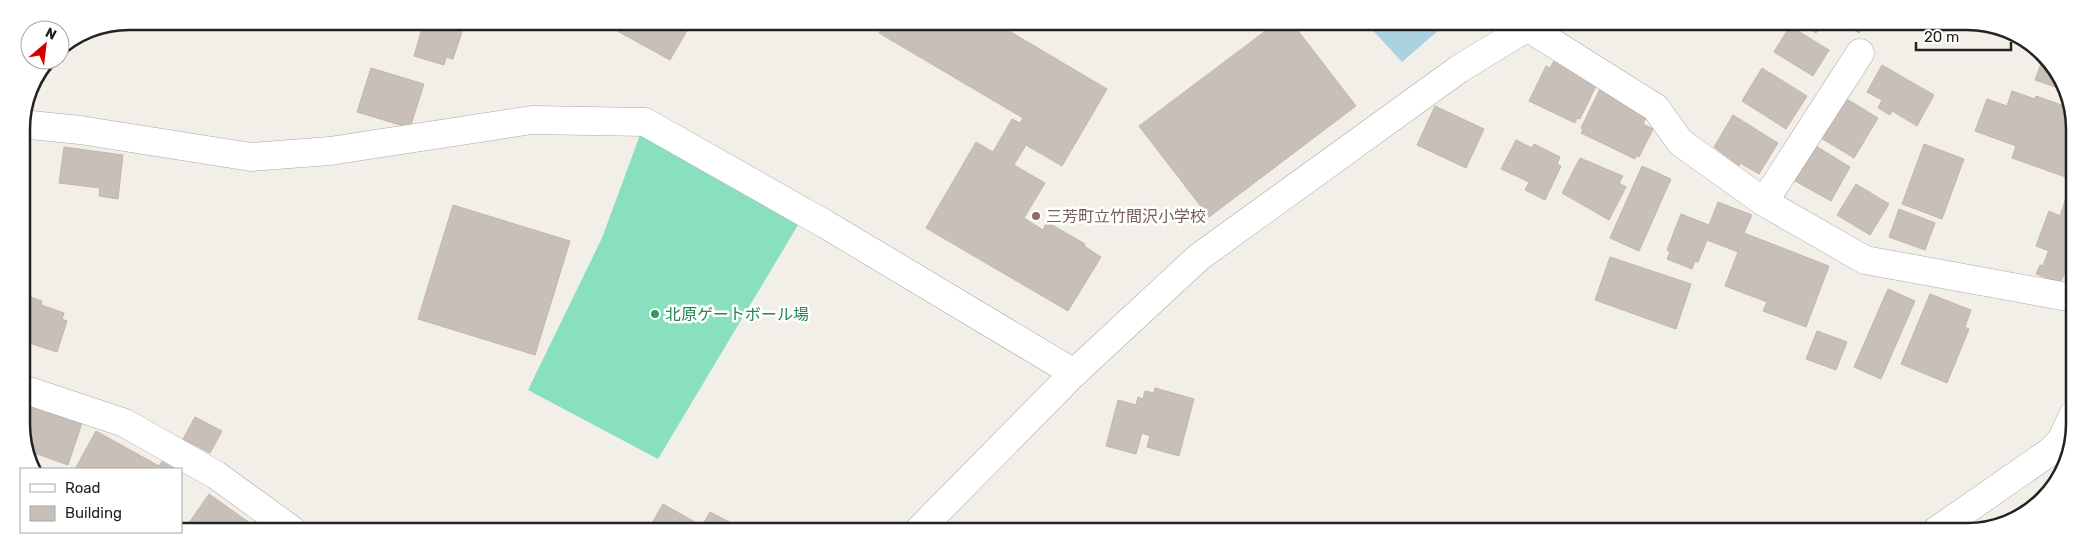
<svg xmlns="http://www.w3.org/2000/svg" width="2096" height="553" font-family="Rubik,'Noto Sans JP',sans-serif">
<rect width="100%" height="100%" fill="#f2efe9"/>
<!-- pitch -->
<polygon fill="#88e0be" points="640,135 798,225 658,459 528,390 602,238"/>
<!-- water -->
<polygon fill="#aad3df" points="1366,23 1447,23 1402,62"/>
<!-- building -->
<g fill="#c7bfb8" stroke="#c4b6ab">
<polygon points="424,22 465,23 453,59 446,57 444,65 414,56"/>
<polygon points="601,22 692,22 670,60"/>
<polygon points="885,22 994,22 1107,89 1062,166 1026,145 1014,165 1045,183 1024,218 1043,230 1047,222 1085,244 1084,246 1101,257 1068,311 926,228 976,142 993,152 1012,119 1020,123 1023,118 879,33"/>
<polygon points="1276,23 1292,23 1356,106 1209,217 1139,126"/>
<polygon points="1801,23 1822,23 1816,33"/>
<polygon points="1843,23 1865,23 1859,33"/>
<polygon points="1979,23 1989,23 2000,30 1998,34"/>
<polygon points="1790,26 1829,50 1813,76 1774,52"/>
<polygon points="2044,55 2064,90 2035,80"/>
<polygon points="1554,61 1598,82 1580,119 1577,118 1575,123 1529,101 1546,66 1550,68"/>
<polygon points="1882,65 1934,95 1917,126 1892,111 1890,115 1878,108 1882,100 1867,92"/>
<polygon points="371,68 424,84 410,128 357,112"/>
<polygon points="1762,68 1807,96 1786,129 1742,101"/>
<polygon points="1600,89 1626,101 1624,105 1647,116 1643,124 1653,129 1639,157 1636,155 1635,159 1581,133 1583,130 1581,128"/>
<polygon points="2012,91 2035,99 2036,96 2073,109 2071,179 2012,158 2016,146 1975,131 1987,99 2007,106"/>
<polygon points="1845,98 1878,118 1854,158 1821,138"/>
<polygon points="1435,106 1484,129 1466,168 1417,145"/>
<polygon points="1733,115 1778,143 1759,174 1740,163 1739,166 1714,147"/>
<polygon points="1516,140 1532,148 1534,144 1560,157 1557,164 1561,166 1545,200 1525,190 1529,182 1501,169"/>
<polygon points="1924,144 1964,159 1942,219 1902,204"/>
<polygon points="1816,146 1850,167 1831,201 1795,181"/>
<polygon points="64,147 123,155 118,199 99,196 100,188 59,183"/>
<polygon points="1580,158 1623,176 1619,183 1626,187 1609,220 1562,193"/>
<polygon points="1642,166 1671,179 1639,251 1610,238"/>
<polygon points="1856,184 1889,204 1870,235 1837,215"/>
<polygon points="2066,198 2073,200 2073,260 2036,246 2049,211 2060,216"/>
<polygon points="1718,202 1752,215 1744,233 1829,266 1806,327 1763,311 1767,302 1725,286 1738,252 1707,240 1698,262 1695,261 1692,269 1667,259 1670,252 1667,250 1681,214 1709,225"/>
<polygon points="453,205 570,241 535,355 418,319"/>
<polygon points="1899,209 1935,223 1925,250 1889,237"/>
<polygon points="2048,252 2071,260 2060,283 2036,274 2040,265 2043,266"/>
<polygon points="1610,257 1691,284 1676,329 1595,300"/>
<polygon points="1888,289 1915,301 1881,379 1854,367"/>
<polygon points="22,294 42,301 41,305 64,313 62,319 67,321 57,352 23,341"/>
<polygon points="1930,294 1971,310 1965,327 1969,329 1947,383 1901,364"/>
<polygon points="1817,331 1847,342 1836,370 1806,359"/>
<polygon points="1155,388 1194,399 1179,456 1147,447 1150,436 1142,433 1136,454 1106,446 1118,400 1136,405 1138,397 1143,399 1145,391 1154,393"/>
<polygon points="24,403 82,423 68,465 26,450 23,446"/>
<polygon points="195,417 222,431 210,453 183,439"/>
<polygon points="96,431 159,466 163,460 180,469 75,469"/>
<polygon points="209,494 260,530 184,530"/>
<polygon points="663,504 702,526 710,512 735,525 733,528 737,530 648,530"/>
</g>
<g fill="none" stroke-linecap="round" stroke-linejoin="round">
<!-- minor casing -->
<g stroke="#a9a9a9" stroke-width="29">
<g id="minor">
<polyline points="1521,23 1656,108 1680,142 1764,202 1865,260 2073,298"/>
<polyline points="21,124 80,130 251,157 330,151 532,120 645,122 825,224 1074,373"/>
<polyline points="1764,202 1860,53"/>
<polyline points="23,389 125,423 216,475 292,530"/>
<polyline points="919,530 1074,373 1199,257 1459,69 1526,28"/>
<polyline points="1936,531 2051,451 2061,441 2073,415"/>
</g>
</g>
<!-- minor -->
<use href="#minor" stroke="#fff" stroke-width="28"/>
</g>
<!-- markers -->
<circle fill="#8d6e63" stroke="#fff" stroke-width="2" cx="1036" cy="216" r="5"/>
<circle fill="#2e9e5b" stroke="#fff" stroke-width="2" cx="655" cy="314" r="5"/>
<g text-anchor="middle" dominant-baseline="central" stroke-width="5" stroke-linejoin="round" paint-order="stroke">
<!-- education labels -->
<g font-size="16" fill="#785e54" stroke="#fff" text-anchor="start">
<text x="1046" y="216">三芳町立竹間沢小学校</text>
</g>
<!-- leisure labels -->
<g font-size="16" fill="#27864d" stroke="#fff" text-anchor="start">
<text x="665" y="314">北原ゲートボール場</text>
</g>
</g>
<!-- crop -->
<path d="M0 0H2096V553H0ZM129 30H1967A99 99 0 0 1 2066 129V424A99 99 0 0 1 1967 523H129A99 99 0 0 1 30 424V129A99 99 0 0 1 129 30Z" fill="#fff" fill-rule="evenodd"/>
<path fill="none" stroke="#222" stroke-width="2.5" d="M129 30H1967A99 99 0 0 1 2066 129V424A99 99 0 0 1 1967 523H129A99 99 0 0 1 30 424V129A99 99 0 0 1 129 30Z"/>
<!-- legend -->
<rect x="20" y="468" width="162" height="65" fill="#ffffff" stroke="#a7a7a7"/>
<rect x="30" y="484" width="25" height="8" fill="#ffffff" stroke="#a7a7a7"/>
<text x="65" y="493" font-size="15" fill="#222222">Road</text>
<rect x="30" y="506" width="25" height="15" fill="#c7bfb8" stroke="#a7a7a7"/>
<text x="65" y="518" font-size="15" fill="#222222">Building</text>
<!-- north arrow -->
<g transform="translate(45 45) rotate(28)"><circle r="24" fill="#ffffff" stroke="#a7a7a7"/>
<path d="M0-4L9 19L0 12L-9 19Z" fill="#d40000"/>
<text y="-8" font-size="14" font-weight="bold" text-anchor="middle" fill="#222222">N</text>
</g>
<!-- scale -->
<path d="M1916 42v8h95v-8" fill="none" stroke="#222222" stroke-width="2.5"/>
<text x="1924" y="42" font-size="15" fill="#222222" stroke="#ffffff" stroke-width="4" paint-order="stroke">20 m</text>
</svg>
